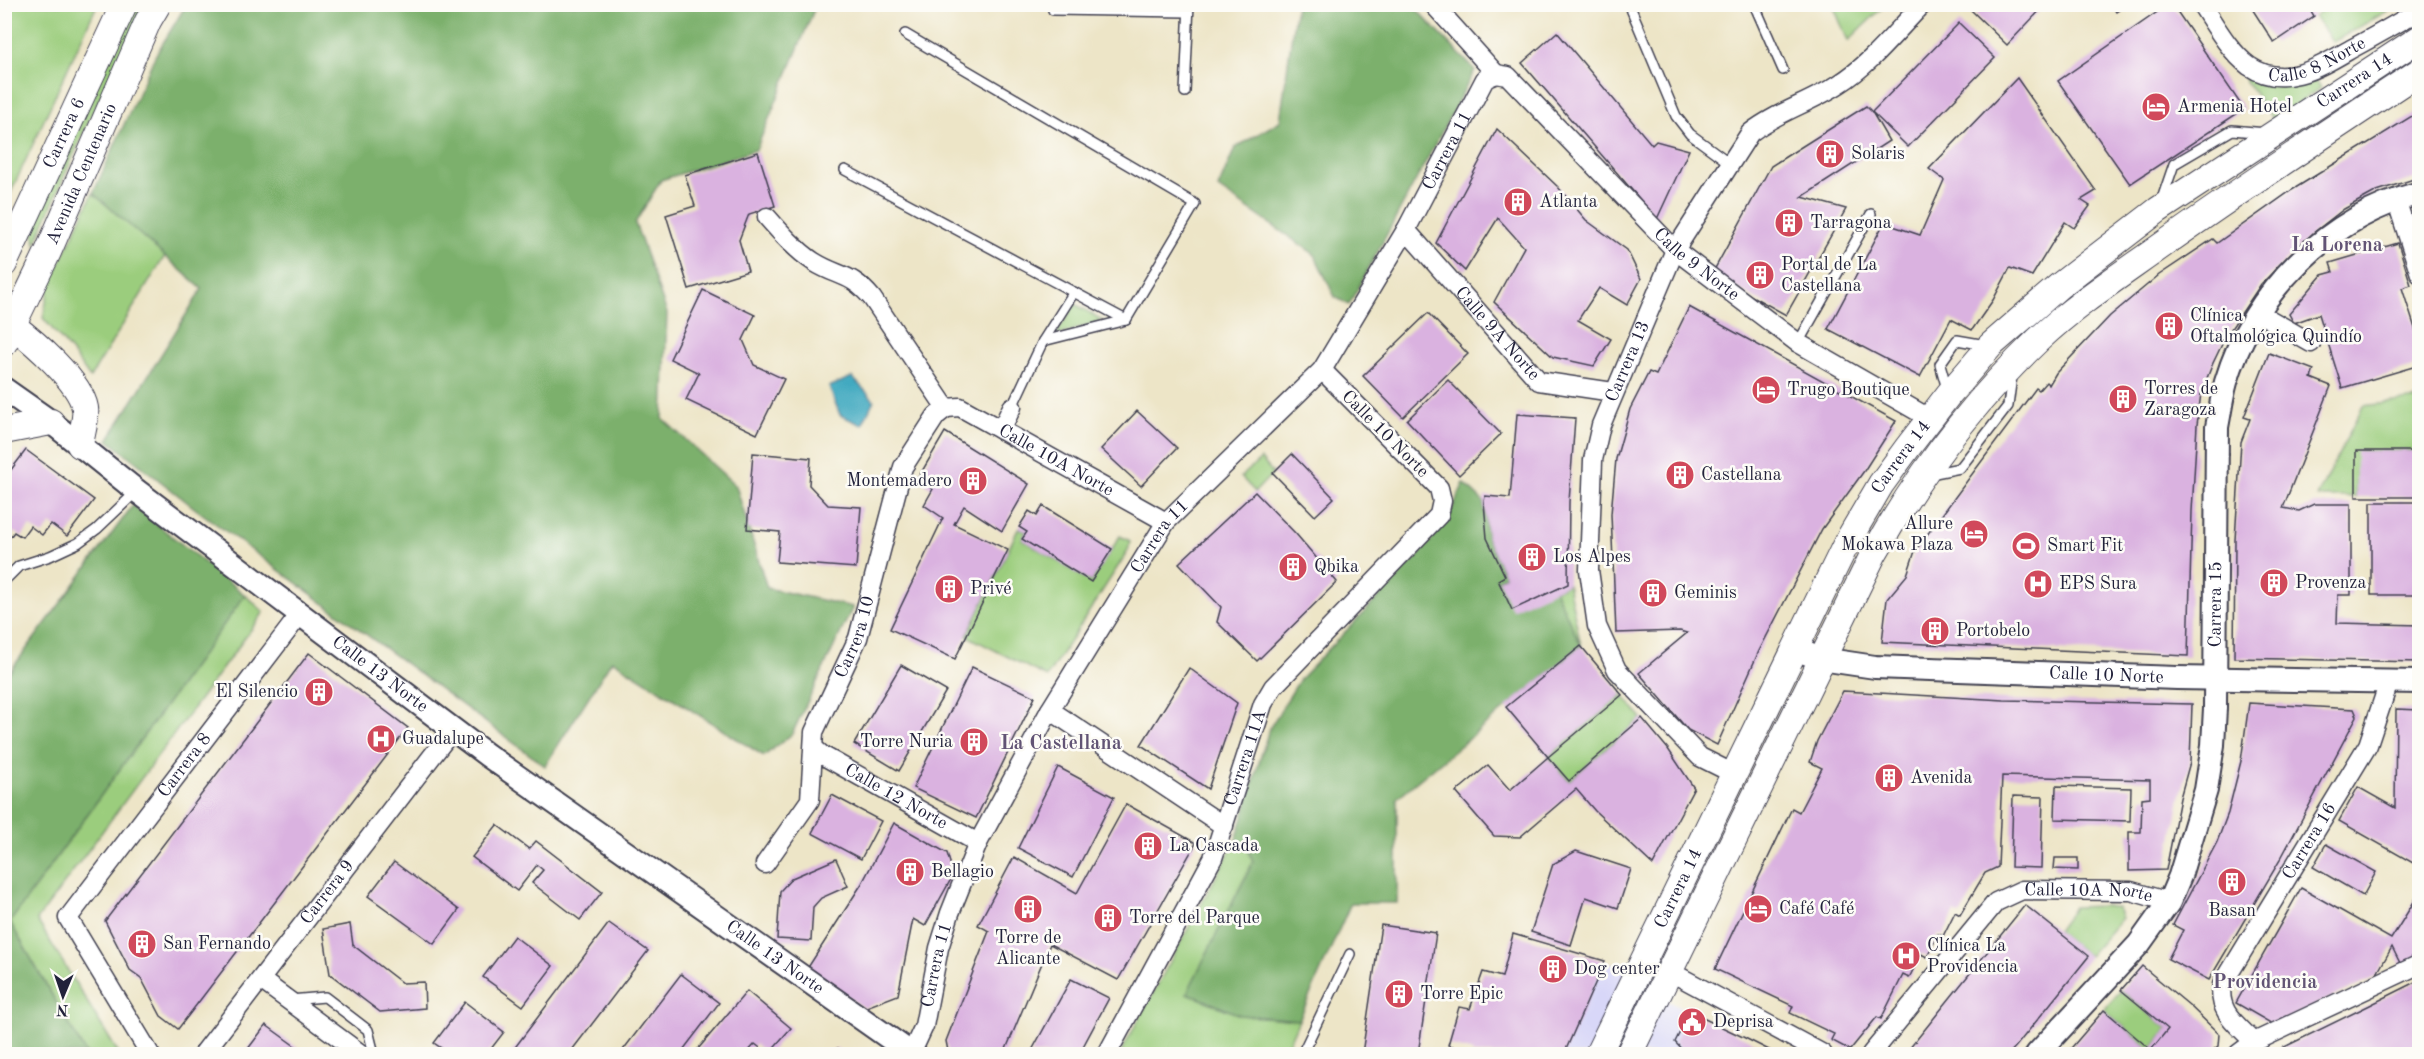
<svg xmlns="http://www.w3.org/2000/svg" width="2424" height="1059" font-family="'Old Standard TT',serif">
<rect width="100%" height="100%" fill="#fdfcf7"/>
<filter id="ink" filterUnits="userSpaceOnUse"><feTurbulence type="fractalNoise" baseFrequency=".0167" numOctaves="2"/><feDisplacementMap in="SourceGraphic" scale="12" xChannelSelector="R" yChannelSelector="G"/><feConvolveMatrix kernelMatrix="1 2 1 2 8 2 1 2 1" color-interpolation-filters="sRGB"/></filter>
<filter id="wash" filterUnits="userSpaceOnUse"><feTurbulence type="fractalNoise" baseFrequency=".008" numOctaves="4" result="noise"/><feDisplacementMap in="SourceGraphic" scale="24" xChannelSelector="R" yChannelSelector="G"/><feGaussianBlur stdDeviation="1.35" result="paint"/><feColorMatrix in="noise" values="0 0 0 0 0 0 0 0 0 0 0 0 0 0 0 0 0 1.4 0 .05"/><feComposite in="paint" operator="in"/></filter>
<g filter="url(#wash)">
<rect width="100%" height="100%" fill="#ede5c7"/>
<!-- built -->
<polygon fill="#d8d7f8" points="1605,961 1663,984 1657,996 1690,1012 1675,1042 1686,1054 1564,1054"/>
<!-- green -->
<g fill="#9bcd7d" stroke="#5e785c" stroke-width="1.5">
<polygon points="5,4 97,5 5,205 4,5"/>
<path d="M132,5h15c-43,77 -77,158 -112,240l-3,-22z"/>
<polygon points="1833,5 1885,5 1848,41"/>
<polygon points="2330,5 2330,4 2398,5 2333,42 2314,16"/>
<polygon points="2245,75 2268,86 2295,86 2316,80 2321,88 2273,120 2243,77"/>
<polygon points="93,193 165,256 90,378 71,351 43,318 49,286"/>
<polygon points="1075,304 1102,320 1054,337"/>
<polygon points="2419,399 2419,451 2357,451 2356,497 2317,497 2363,406"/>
<polygon points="1261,459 1273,473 1255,492 1241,477"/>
<polygon points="1019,527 1027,532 1022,539 1091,582 1120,536 1130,541 1128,551 1047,677 967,636"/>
<polygon points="1568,584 1581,646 1555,590"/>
<polygon points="245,595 264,612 37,920 119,1054 86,1054 10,922"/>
<polygon points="1622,695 1642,718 1569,781 1548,757"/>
<polygon points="1236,840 1247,847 1253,862 1187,993 1240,1015 1299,1020 1284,1054 1120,1054"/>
<polygon points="2105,906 2118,908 2122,918 2089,956 2057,931 2074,907"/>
<polygon points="2121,990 2168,1029 2151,1050 2104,1010"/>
</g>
<!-- forest -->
<g fill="#7cb06c" stroke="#4f6954" stroke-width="1.5">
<polygon points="186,5 816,5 756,150 661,180 635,223 667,313 663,419 736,486 767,588 853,607 792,734 764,756 612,660 545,766 197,510 108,440 202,289 93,193 155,56"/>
<polygon points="1296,5 1412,5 1475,70 1349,305 1335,297 1314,254 1218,188 1235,148 1280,121"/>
<polygon points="1464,483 1484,502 1487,538 1505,576 1498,580 1555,590 1581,646 1397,798 1397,903 1351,903 1299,1020 1240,1015 1187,993 1253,862 1247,847 1236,840 1269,729 1300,679 1418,556 1446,522"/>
<polygon points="133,505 245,595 10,922 86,1054 5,1054 5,678"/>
</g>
<!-- water -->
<polygon fill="#40a9c0" stroke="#31667e" stroke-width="1.5" points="852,377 874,400 862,425 840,415 829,387"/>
<g id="blocks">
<!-- building -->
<g fill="#dab2e0">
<polygon points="1977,4 2046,4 2007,45 1971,10"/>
<polygon points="2111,4 2128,4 2116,12"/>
<polygon points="2169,4 2172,4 2244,109 2130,184 2058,81"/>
<polygon points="2249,4 2307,4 2314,16 2274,43"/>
<polygon points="1959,23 1995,58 1908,147 1872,112 1889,141 1802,197 1846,209 1786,315 1712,274 1771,166 1866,106 1872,112"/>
<polygon points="1557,32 1652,145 1656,141 1689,150 1657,219 1522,63"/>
<polygon points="2017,78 2096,191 2081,200 2090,206 2074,228 2065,222 2032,276 2010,268 1993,300 1972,330 1951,319 1920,377 1828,329 1884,223 1920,235 1944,180 1929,169"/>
<polygon points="2420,111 2420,177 2377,191 2344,209 2313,233 2261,284 2226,336 2213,363 2201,393 2197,425 2192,511 2188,656 1882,642 1887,599 1907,575 1915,551 2036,388 2039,390 2046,382 2049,385 2056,373 2110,316 2159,275 2213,239 2217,243 2292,190"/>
<polygon points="1497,129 1558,187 1586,220 1627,250 1641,279 1627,305 1599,288 1578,320 1611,339 1594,366 1553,357 1494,302 1524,247 1498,218 1465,271 1436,243"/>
<polygon points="758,152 775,206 749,214 739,240 748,271 689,289 666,215 695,206 685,175"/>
<polygon points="2398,243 2411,285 2402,288 2420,344 2420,365 2342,388 2319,314 2294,323 2289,314 2322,275 2333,272 2330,263"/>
<polygon points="703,290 755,315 743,340 754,365 784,379 757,434 686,400 699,373 670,359"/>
<polygon points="1689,307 1896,421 1864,471 1822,529 1759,651 1717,745 1688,730 1639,673 1687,633 1680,631 1616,633 1611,514 1616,459 1630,409 1649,372 1656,375"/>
<polygon points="1428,313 1468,354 1403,417 1363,376"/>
<polygon points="2269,353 2314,370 2311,378 2331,386 2283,508 2299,511 2314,504 2351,504 2351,595 2338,595 2337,623 2420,625 2420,662 2234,658 2235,540 2241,442 2250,419 2244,417"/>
<polygon points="1448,380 1501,434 1459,475 1407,420"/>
<polygon points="1137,411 1177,448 1141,486 1101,449"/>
<polygon points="1517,414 1575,418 1569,502 1568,584 1512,610 1498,580 1505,576 1487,538 1484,502 1485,496 1510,498"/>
<polygon points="945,432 1029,484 1002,531 964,506 954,524 1008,550 955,659 890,629 943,518 924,505 933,489 918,478"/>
<polygon points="26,450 94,500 67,536 51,524 42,535 30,526 22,537 14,532 4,545 4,479"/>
<rect x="2356" y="451" width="64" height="46"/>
<polygon points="753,453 811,458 809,485 828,505 861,507 856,568 777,562 780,532 747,529"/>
<polygon points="1292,454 1334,498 1315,516 1273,473"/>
<polygon points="1255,492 1296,534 1337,582 1257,661 1217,622 1221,607 1179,563"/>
<rect x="2371" y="502" width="49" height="93"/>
<polygon points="1043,506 1112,549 1091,582 1022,539 1027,532 1019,527 1029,511 1037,516"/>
<polygon points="1581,646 1622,695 1548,757 1569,781 1642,718 1668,749 1694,788 1653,865 1595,811 1576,789 1520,837 1494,836 1456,792 1488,765 1510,790 1548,757 1506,707"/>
<polygon points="309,653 408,728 178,1029 161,1016 141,978 130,970 105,921"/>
<polygon points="901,665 946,691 899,771 854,744"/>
<polygon points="972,667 1035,697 976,818 913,788"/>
<polygon points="1189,668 1237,703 1208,789 1141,745"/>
<polygon points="1843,691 2004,700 2192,704 2190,762 2180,798 2166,870 2129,871 2129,832 2141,832 2142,798 2150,797 2150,780 2002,776 1998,867 1985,873 1960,915 1955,912 1943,936 1938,934 1927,957 1921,954 1909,978 1903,975 1881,1019 1877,1017 1850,1050 1831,1040 1834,1034 1790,1013 1793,1006 1715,969 1792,808 1799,812 1822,768 1810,762 1817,741"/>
<polygon points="2249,703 2354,709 2357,716 2280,860 2209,980 2168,959 2183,930 2173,925 2217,842 2228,813 2241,761"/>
<polygon points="2396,709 2420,710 2420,867 2339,821 2358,787 2395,808"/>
<polygon points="1058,767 1114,797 1073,877 1018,848"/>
<polygon points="2056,786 2131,788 2130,821 2055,819"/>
<polygon points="832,795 881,821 861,859 812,833"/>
<polygon points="2013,796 2043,797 2041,868 2011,867"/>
<polygon points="1126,804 1196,843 1118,980 1050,944 1004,1054 955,1054 948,1051 946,1041 989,931 978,925 1014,857 1077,893"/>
<polygon points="894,823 947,853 951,866 951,879 925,926 913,919 898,995 864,1008 807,969 861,885"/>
<polygon points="497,825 529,849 536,841 602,892 580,920 532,883 543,870 537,865 517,891 472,857"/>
<polygon points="2326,844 2376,872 2363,896 2313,867"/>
<polygon points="1576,851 1631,869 1618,908 1586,897 1571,945 1531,932 1553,864"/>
<polygon points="2055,858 2078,858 2078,870 2054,869"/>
<polygon points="836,859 848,886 821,898 813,907 811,941 777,939 780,891 792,878"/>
<polygon points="394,862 459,910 434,944 368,896"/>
<polygon points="2301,888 2391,939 2420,892 2420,959 2402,967 2392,947 2375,977 2274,1025 2236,1003"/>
<polygon points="2025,905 2089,956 2017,1045 2009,1054 1905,1054"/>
<polygon points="609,923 648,951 569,1054 510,1054"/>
<polygon points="350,924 353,945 402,983 424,982 425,1008 380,1012 330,974 323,929"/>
<polygon points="1381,925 1436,933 1418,1054 1362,1054"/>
<polygon points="1513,934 1605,961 1564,1054 1472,1054 1473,1052 1448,1045 1459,1007 1470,1009 1483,972 1502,977"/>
<polygon points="514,936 553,966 523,1006 483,977"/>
<polygon points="2142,966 2189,1005 2219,1034 2218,1046 2208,1054 2066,1054 2104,1010 2151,1050 2168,1029 2121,990"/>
<polygon points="681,974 719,1003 680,1054 620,1054"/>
<polygon points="1071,979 1109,998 1079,1054 1030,1054"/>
<polygon points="2420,980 2420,1054 2270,1054 2368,1006"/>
<polygon points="747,991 791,1028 768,1054 755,1044 746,1054 704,1054 698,1049"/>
<polygon points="465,1002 504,1032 487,1054 450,1054 434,1043"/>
<polygon points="1690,1012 1743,1037 1777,1054 1686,1054 1675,1042"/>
<polygon points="266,1025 306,1054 244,1054"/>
<polygon points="838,1048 840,1054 822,1054"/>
</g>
</g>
</g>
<g filter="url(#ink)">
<use href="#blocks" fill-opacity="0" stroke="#403f50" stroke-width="1.5"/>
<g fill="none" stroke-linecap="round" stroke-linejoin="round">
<!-- service casing -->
<g stroke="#403f50" stroke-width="12">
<g id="service">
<polyline points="1629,4 1676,116 1690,134 1731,164"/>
<polyline points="1754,4 1783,70"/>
<polyline points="1053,10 1187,12"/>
<polyline points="905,34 1195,204 1126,320 1043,341"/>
<polyline points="1185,92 1189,4"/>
<polyline points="845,170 1126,320"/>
<polyline points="2161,202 2174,164 2232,130 2266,133"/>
<polyline points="1798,343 1871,214"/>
<polyline points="1947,389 1940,364 1957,340 1986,345"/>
<polyline points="1012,407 1043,341 1074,292"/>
<polyline points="1930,474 1960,468 2008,406 2012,376"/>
<polyline points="4,581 19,566 50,556 78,543 97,529 137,491"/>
<polyline points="290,1000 325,997 368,1030 374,1054"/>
<polyline points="1302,1054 1350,954"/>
</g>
</g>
<!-- minor casing -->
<g stroke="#403f50" stroke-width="21">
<g id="minor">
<polyline points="1433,4 1496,74"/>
<path id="s1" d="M2201,4c14,21 28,47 48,62 35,24 71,1 102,-17 19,-10 38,-21 57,-32l12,-2"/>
<path id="s2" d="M1496,74l12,2 167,174 123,93 131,75"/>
<polyline points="2396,199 2420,274"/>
<path d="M767,217c14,16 29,33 47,45 26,16 36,10 58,36l74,110"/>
<path id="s3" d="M1406,230l133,151 74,11"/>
<polyline points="2257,312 2311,343"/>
<path id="s4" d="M946,408l14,-1 206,115"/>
<polyline points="1001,430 1012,407"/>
<polyline points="1050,710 1224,826"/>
<path id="s5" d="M815,749l7,6 156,88"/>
<path id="s6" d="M1734,774l-34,-17 -83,-87 -20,-44 -8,-56 4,-110 8,-35 74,-175 75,-117c27,-21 60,-30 89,-49 32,-20 57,-53 84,-80"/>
<path id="s7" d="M765,864l45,-64 4,-68 44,-94 45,-171 33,-51 10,-8"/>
<polyline points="1669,971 1823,1054"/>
<polyline points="261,980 361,1054"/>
<path id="s8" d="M2254,1042c-17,-18 -37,-30 -32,-57l146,-240 21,-63"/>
<path id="s9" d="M150,1054l-82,-136 233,-305"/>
<path id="s10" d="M203,1054l250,-325"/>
<path id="s11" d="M911,1054l13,-28 15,-78 11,-35 28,-70 72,-133 116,-188 156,-152 84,-140 79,-151 11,-5"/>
<path id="s12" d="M1107,1054l106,-196 50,-154 10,-17 166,-172 3,-14 -3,-13 -117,-118"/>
<path id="s13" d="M1871,1054l125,-152 26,-12 109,1 38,11"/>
<polyline points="2238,1054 2254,1042 2420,964"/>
</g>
</g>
<!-- tertiary casing -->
<g stroke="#403f50" stroke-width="26">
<g id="tertiary">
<path id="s14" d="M4,389l47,33 86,69 350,264 425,299"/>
<path id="s15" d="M1795,649l26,10 54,8 302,11 243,4"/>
<path id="s16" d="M2037,1054l102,-110 30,-42 11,-26 26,-86 7,-45 2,-37 2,-281c3,-15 5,-31 9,-45 27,-91 102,-165 194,-189"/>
</g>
</g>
<!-- secondary casing -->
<g stroke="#403f50" stroke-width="28">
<g id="secondary">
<path id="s17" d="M4,264l120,-260"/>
<path d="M12,325c21,16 68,56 73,83 2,10 -4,27 -5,37"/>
<path id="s18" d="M4,343l44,-91 100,-231 10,-17"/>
<polyline points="4,431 51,422"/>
<path id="s19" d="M1598,1054l249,-512 34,-58 27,-37 41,-53 42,-49 68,-59 99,-76 262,-172"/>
<path d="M1629,1054l244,-499c45,-80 98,-151 165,-215 38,-36 83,-65 126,-96 84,-60 170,-116 256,-173"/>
</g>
</g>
<!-- service -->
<use href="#service" stroke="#fff" stroke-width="9"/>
<!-- minor -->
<use href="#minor" stroke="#fff" stroke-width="18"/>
<!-- tertiary -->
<use href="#tertiary" stroke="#fff" stroke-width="22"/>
<!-- secondary -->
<use href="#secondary" stroke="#fff" stroke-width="26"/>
</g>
</g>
<!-- icons -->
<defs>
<g id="hotel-disc" transform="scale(1.5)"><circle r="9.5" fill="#d1495b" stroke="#fdfcf7"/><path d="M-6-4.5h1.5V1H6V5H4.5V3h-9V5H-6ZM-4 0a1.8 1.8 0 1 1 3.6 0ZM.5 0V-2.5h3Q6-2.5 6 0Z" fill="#fff"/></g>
<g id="building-disc" transform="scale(1.5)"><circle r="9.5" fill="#d1495b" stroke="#fdfcf7"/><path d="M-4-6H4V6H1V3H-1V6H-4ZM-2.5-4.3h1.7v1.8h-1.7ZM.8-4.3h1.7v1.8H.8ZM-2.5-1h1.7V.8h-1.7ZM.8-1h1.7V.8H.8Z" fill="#fff"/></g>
<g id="stadium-disc" transform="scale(1.5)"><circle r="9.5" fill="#d1495b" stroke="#fdfcf7"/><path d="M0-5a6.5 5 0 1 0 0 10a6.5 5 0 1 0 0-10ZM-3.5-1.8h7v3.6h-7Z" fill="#fff"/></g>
<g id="hospital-disc" transform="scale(1.5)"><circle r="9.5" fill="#d1495b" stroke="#fdfcf7"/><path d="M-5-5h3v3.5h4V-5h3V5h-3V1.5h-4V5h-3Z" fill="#fff"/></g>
<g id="civic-disc" transform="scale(1.5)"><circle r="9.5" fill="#d1495b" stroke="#fdfcf7"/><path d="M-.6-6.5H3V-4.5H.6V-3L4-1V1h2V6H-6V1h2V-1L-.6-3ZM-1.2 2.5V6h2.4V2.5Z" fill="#fff"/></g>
</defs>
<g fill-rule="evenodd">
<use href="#hotel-disc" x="2156" y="107"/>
<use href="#building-disc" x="1830" y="154"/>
<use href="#building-disc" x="1518" y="202"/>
<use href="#building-disc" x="1789" y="223"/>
<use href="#building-disc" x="1760" y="275"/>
<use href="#building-disc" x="2169" y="326"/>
<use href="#hotel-disc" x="1766" y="390"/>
<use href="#building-disc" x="2123" y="399"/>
<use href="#building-disc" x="1680" y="475"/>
<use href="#building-disc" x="973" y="481"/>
<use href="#hotel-disc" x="1974" y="534"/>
<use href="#stadium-disc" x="2026" y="546"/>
<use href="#building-disc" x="1532" y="557"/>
<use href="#building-disc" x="1293" y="567"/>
<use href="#building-disc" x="2274" y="583"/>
<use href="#hospital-disc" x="2038" y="584"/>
<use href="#building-disc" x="949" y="589"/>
<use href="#building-disc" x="1653" y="593"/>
<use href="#building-disc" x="1935" y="631"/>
<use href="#building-disc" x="319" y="692"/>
<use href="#hospital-disc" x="381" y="739"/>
<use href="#building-disc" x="974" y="742"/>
<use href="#building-disc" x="1889" y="778"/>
<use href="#building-disc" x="1148" y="846"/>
<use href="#building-disc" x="910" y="872"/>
<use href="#building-disc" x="2232" y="882"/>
<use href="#building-disc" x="1028" y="909"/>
<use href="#hotel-disc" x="1758" y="909"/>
<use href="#building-disc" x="1108" y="918"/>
<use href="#building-disc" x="142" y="944"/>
<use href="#hospital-disc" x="1906" y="956"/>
<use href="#building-disc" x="1553" y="969"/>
<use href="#building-disc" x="1399" y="994"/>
<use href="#civic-disc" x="1692" y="1022"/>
</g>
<g text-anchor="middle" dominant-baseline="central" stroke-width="5" stroke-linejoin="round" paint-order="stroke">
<!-- street labels -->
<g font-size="18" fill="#22223b" stroke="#fdfcf7">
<text stroke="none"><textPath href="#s1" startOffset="152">Calle 8 Norte</textPath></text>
<text stroke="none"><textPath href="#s19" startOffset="1264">Carrera 14</textPath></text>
<text stroke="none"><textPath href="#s17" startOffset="144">Carrera 6</textPath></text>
<text stroke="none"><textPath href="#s11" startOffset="1065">Carrera 11</textPath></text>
<text stroke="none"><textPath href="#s18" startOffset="186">Avenida Centenario</textPath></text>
<text stroke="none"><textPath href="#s2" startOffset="279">Calle 9 Norte</textPath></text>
<text stroke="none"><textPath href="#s3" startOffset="138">Calle 9A Norte</textPath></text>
<text stroke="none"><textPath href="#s6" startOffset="478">Carrera 13</textPath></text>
<text transform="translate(1385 434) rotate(45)">Calle 10 Norte</text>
<text stroke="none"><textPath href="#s19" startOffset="670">Carrera 14</textPath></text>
<text stroke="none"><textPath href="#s4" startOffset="124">Calle 10A Norte</textPath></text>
<text stroke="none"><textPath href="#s11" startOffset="579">Carrera 11</textPath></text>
<text stroke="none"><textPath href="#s16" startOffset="506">Carrera 15</textPath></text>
<text stroke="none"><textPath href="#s7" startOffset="250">Carrera 10</textPath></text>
<text stroke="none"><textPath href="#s14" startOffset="472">Calle 13 Norte</textPath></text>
<text stroke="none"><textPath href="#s15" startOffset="314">Calle 10 Norte</textPath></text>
<text stroke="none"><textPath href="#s12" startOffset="328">Carrera 11A</textPath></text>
<text stroke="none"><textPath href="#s9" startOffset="351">Carrera 8</textPath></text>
<text stroke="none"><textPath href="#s5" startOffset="94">Calle 12 Norte</textPath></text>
<text stroke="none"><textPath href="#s8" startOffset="237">Carrera 16</textPath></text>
<text stroke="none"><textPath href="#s19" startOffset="184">Carrera 14</textPath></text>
<text stroke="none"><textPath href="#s10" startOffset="204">Carrera 9</textPath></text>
<text stroke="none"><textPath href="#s13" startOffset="292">Calle 10A Norte</textPath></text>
<text stroke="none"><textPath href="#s14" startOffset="958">Calle 13 Norte</textPath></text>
<text stroke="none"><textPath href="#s11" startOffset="93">Carrera 11</textPath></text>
</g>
<!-- poi labels -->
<g font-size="18" fill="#22223b" stroke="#fdfcf7" text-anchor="start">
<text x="2177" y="107">Armenia Hotel</text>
<text x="1851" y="154">Solaris</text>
<text x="1539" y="202">Atlanta</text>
<text x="1810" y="223">Tarragona</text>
<text x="1781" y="265">Portal de La<tspan x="1781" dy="21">Castellana</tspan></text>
<text x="2190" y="316">Clínica<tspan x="2190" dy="21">Oftalmológica Quindío</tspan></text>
<text x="2144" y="389">Torres de<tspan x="2144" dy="21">Zaragoza</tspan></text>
<text x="1787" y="390">Trugo Boutique</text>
<text x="1701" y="475">Castellana</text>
<text x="952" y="481" text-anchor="end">Montemadero</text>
<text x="1953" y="524" text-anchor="end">Allure<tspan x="1953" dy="21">Mokawa Plaza</tspan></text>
<text x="2047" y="546">Smart Fit</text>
<text x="1553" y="557">Los Alpes</text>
<text x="1314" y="567">Qbika</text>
<text x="2295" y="583">Provenza</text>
<text x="2059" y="584">EPS Sura</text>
<text x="970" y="589">Privé</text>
<text x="1674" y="593">Geminis</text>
<text x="1956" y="631">Portobelo</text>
<text x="298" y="692" text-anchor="end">El Silencio</text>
<text x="402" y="739">Guadalupe</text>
<text x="953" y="742" text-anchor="end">Torre Nuria</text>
<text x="1910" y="778">Avenida</text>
<text x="1169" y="846">La Cascada</text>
<text x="931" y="872">Bellagio</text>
<text x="1779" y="909">Café Café</text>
<text x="2232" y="911" text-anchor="middle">Basan</text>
<text x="1129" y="918">Torre del Parque</text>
<text x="1028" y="938" text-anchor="middle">Torre de<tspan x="1028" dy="21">Alicante</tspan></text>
<text x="163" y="944">San Fernando</text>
<text x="1927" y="946">Clínica La<tspan x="1927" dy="21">Providencia</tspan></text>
<text x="1574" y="969">Dog center</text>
<text x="1420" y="994">Torre Epic</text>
<text x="1713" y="1022">Deprisa</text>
</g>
<!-- neighbourhood labels -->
<g font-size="20" font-weight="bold" fill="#625475" stroke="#fdfcf7">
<text x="2337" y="246">La Lorena</text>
<text x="1061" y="744">La Castellana</text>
<text x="2265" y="983">Providencia</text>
</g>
</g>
<!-- margin -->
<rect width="2424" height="1059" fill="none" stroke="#fdfcf7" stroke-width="24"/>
<!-- north arrow -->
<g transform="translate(63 996) rotate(182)" stroke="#fdfcf7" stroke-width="4.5" paint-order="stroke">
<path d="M0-4.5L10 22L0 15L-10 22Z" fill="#22223b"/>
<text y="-9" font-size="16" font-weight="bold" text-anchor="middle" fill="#22223b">N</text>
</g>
</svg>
